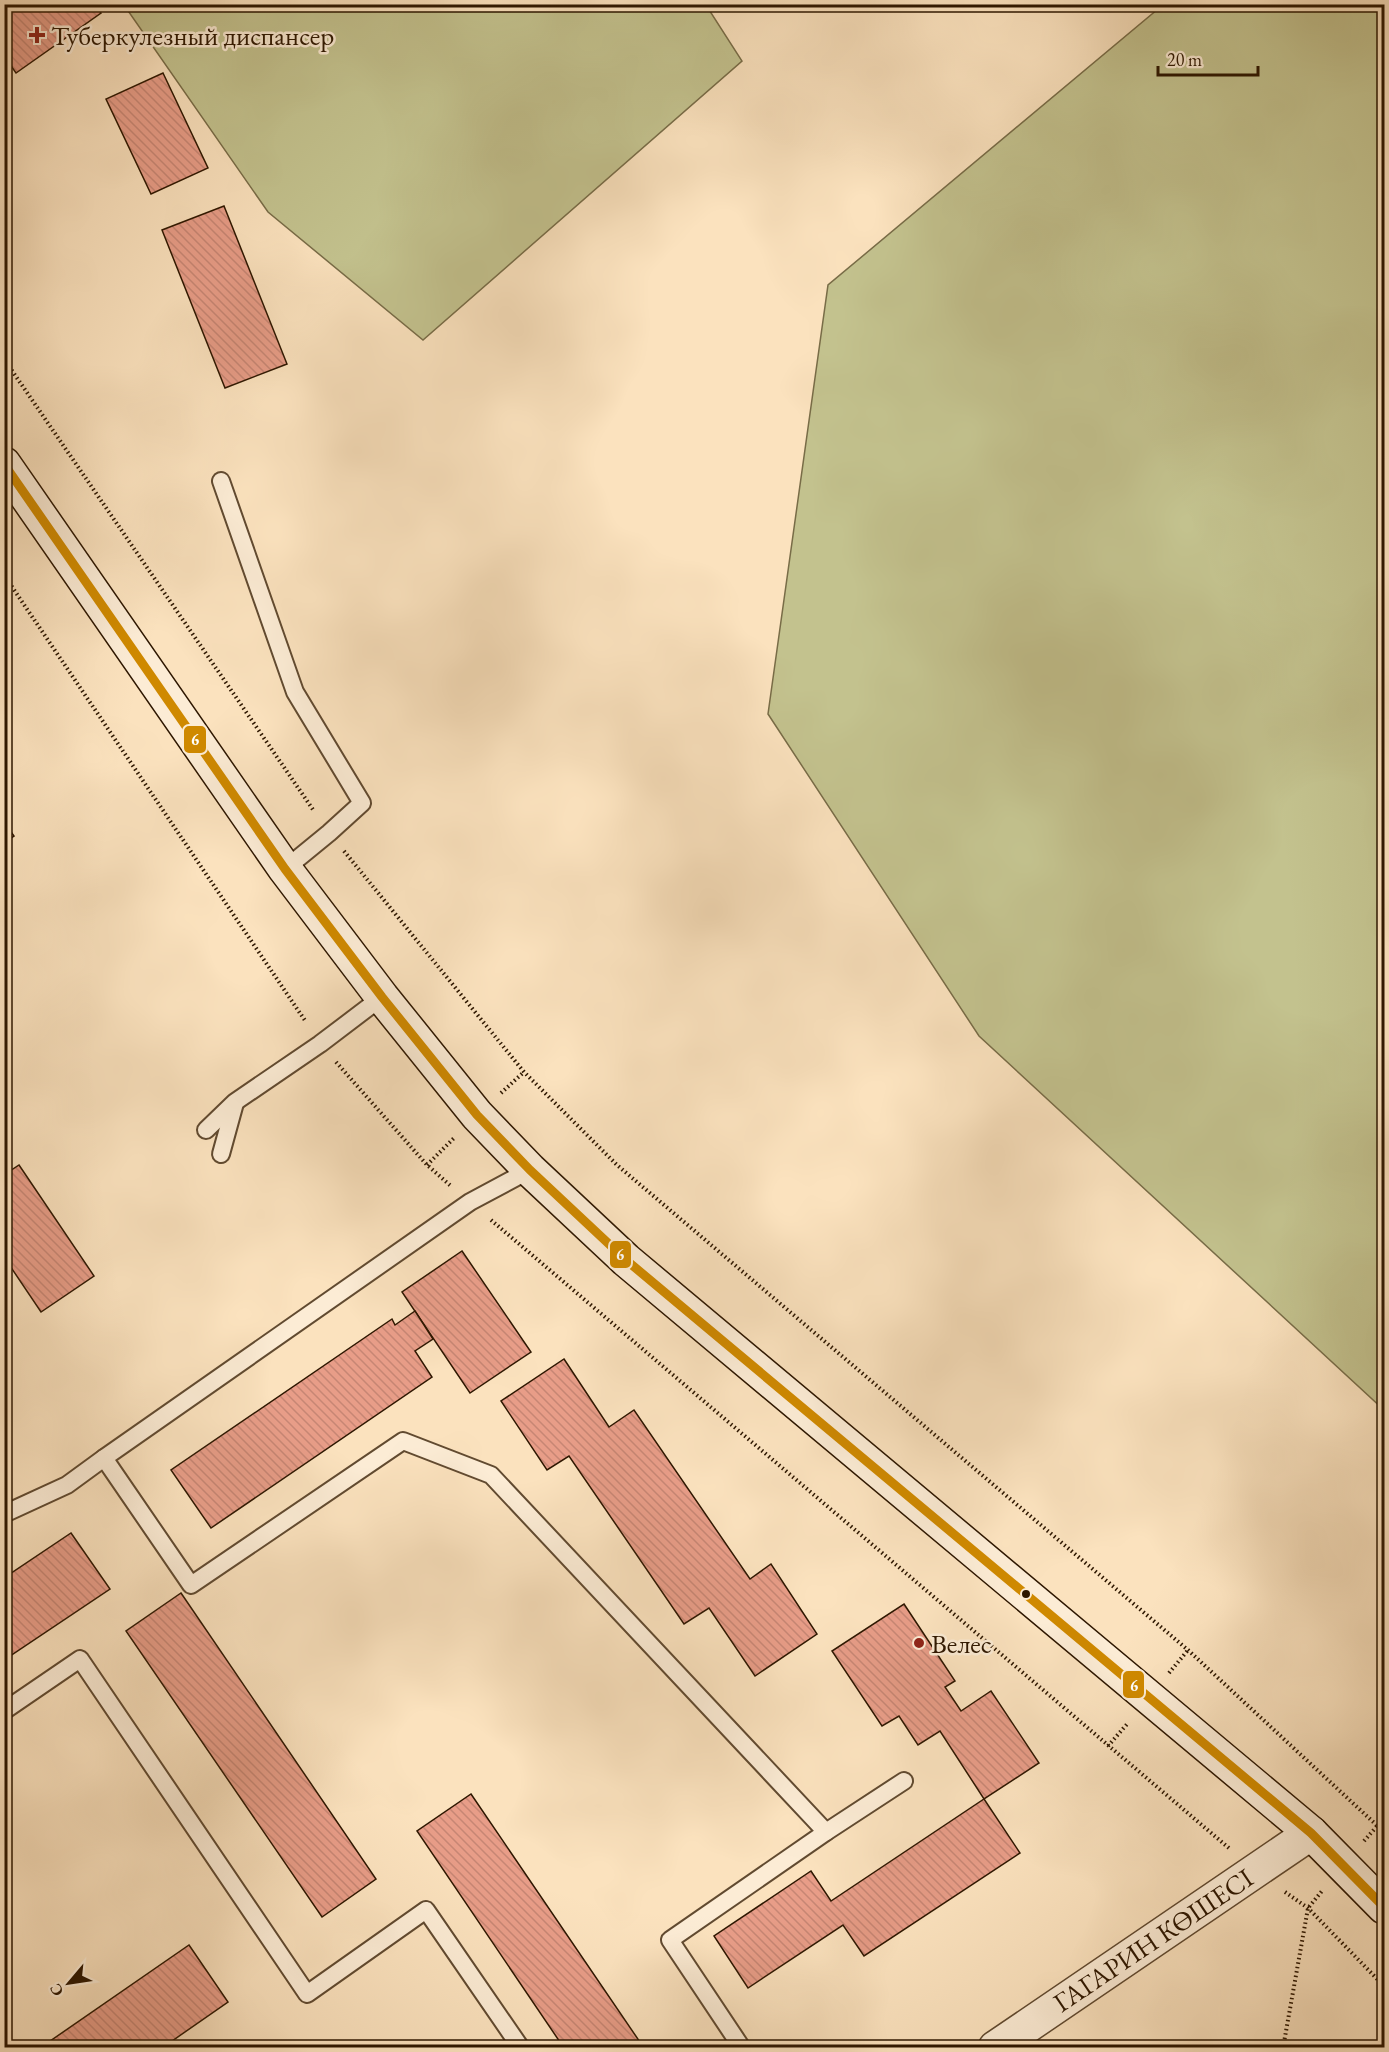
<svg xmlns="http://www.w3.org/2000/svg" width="1389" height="2052" font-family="'EB Garamond',serif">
<defs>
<pattern id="building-back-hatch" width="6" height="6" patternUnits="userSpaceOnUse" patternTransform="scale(1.5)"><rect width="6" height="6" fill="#e89d88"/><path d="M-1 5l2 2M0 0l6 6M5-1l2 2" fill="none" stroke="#c78674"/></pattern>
</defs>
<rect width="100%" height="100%" fill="#fbe2be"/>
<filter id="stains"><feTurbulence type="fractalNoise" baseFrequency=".00333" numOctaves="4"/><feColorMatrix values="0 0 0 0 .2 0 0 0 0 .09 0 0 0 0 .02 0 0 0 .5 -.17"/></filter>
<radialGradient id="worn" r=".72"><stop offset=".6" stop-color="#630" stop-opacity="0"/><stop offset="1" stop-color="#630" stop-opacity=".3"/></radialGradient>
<!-- park -->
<g fill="#c3c28e" stroke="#786c47" stroke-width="1.5">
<polygon points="1164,4 1384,5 1384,1410 979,1036 768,714 828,285"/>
<polygon points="124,5 706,5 742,61 423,340 268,212"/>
</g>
<!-- building -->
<g fill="url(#building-back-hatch)" stroke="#2e1700" stroke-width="1.5">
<polygon points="4,4 95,4 101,13 16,73 4,56"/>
<polygon points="163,73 208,168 151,194 106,99"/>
<polygon points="224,206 287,364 225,388 162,230"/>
<polygon points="4,822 14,836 4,843"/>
<polygon points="19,1165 94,1276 41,1312 4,1257 4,1175"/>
<polygon points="462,1251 531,1352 470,1393 402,1292"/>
<polygon points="415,1311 433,1339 415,1351 432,1377 211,1528 171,1470 392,1319 395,1325"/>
<polygon points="564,1359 609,1427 634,1410 750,1579 771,1564 817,1634 755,1676 709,1608 684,1624 569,1456 547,1470 501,1401"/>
<polygon points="71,1533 110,1589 4,1660 4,1578"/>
<polygon points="181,1593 376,1879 322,1917 126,1631"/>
<polygon points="904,1604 955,1681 945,1687 961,1711 991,1691 1039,1763 984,1799 940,1731 918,1745 899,1716 882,1726 832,1651"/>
<polygon points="471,1794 644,2048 564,2048 417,1831"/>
<polygon points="984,1799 1020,1853 864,1956 843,1925 748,1988 714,1936 811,1871 831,1901"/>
<polygon points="189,1945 228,2002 162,2048 40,2048"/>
</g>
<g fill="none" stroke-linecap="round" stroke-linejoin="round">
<!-- lane casing -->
<g stroke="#614a30" stroke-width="20">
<g id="lane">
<polyline points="221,481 295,692 362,803 329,833 285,869"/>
<polyline points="206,1130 235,1102 320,1044 382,997"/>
<polyline points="221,1154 235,1103"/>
<polyline points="530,1170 470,1202 104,1458 191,1585 403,1441 491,1475 826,1832"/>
<polyline points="4,1514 67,1485 104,1458"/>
<polyline points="4,1711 80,1659 307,1994 426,1910 521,2048"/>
<polyline points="742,2048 670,1940 826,1832 904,1781"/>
</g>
</g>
<!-- street casing -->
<g stroke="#614a30" stroke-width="36">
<polyline id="street" points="995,2048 1311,1833"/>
</g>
<!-- secondary casing -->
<g stroke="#2e1700" stroke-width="36">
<polyline id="secondary" points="4,464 285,869 382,997 477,1115 530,1170 626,1260 1311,1833 1384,1907"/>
</g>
<!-- path -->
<g stroke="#2e1700" stroke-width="4" stroke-dasharray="1.5 3" stroke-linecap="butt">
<polyline points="4,359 314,811"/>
<polyline points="4,575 306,1022"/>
<polyline points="344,851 524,1072 617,1165 1188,1650 1384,1832"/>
<polyline points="336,1062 427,1165 451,1186"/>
<polyline points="501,1093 524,1072"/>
<polyline points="427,1165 454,1138"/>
<polyline points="491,1220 1230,1849"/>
<polyline points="1169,1673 1188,1650"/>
<polyline points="1108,1746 1128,1723"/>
<polyline points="1364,1841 1378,1825 1384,1825"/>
<polyline points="1285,1892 1308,1908 1384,1986"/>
<polyline points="1283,2048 1308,1908 1322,1891"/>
</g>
<!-- lane -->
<use href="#lane" stroke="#fcecd5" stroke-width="16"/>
<!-- street -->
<use href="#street" stroke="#fcecd5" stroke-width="33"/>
<!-- secondary -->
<use href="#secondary" stroke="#fcecd5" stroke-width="33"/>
<!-- bus-1 casing -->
<g stroke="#fcecd5" stroke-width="14">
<polyline id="bus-1" points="4,464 285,869 382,997 477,1115 530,1170 626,1260 1311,1833 1384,1907"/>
</g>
<!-- bus-1 -->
<use href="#bus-1" stroke="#cf8900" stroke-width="9"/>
</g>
<!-- markers -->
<g fill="#8f2418" stroke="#fcecd5" stroke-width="2">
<path d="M34 26h6v6h6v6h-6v6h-6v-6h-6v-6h6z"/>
<circle cx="919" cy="1643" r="6"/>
</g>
<circle fill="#2e1700" stroke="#fcecd5" stroke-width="2" cx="1026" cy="1594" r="5"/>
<g text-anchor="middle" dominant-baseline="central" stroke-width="5" stroke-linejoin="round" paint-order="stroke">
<!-- poi labels -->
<g font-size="27" fill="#2e1700" stroke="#fcecd5" text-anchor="start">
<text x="51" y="35">Туберкулезный диспансер</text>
<text x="931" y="1643">Велес</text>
</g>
<!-- street labels -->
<g font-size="27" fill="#2e1700" stroke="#fcecd5">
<text transform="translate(1153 1940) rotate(-34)">ГАГАРИН КӨШЕСІ</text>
</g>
</g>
<g stroke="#fcecd5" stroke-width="2">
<rect x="183" y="725" width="24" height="29" rx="6" fill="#cf8900"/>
<rect x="609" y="1240" width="23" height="29" rx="6" fill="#cf8900"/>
<rect x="1122" y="1670" width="23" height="29" rx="6" fill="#cf8900"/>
</g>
<g font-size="16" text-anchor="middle" font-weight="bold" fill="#fff">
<text x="195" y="745">6</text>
<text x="620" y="1260">6</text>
<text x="1134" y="1691">6</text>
</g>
<!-- margin -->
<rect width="1389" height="2052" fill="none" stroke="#fbe2be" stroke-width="24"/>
<rect x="6" y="6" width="1377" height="2040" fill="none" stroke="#2e1700" stroke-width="3"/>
<rect x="12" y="12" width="1365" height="2028" fill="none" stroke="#2e1700" stroke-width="1.5"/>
<!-- north arrow -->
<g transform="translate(69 1983) rotate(241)" stroke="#fcecd5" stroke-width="4.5" paint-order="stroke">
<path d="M0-4.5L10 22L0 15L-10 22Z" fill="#2e1700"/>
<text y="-9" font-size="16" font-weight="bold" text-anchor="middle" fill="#2e1700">С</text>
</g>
<!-- scale -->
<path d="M1158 66v9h100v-9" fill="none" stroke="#2e1700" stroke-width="3"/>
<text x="1167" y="66" font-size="18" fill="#2e1700" stroke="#fcecd5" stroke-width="4.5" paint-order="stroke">20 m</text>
<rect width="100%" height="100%" filter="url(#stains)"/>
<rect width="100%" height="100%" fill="url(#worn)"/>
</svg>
